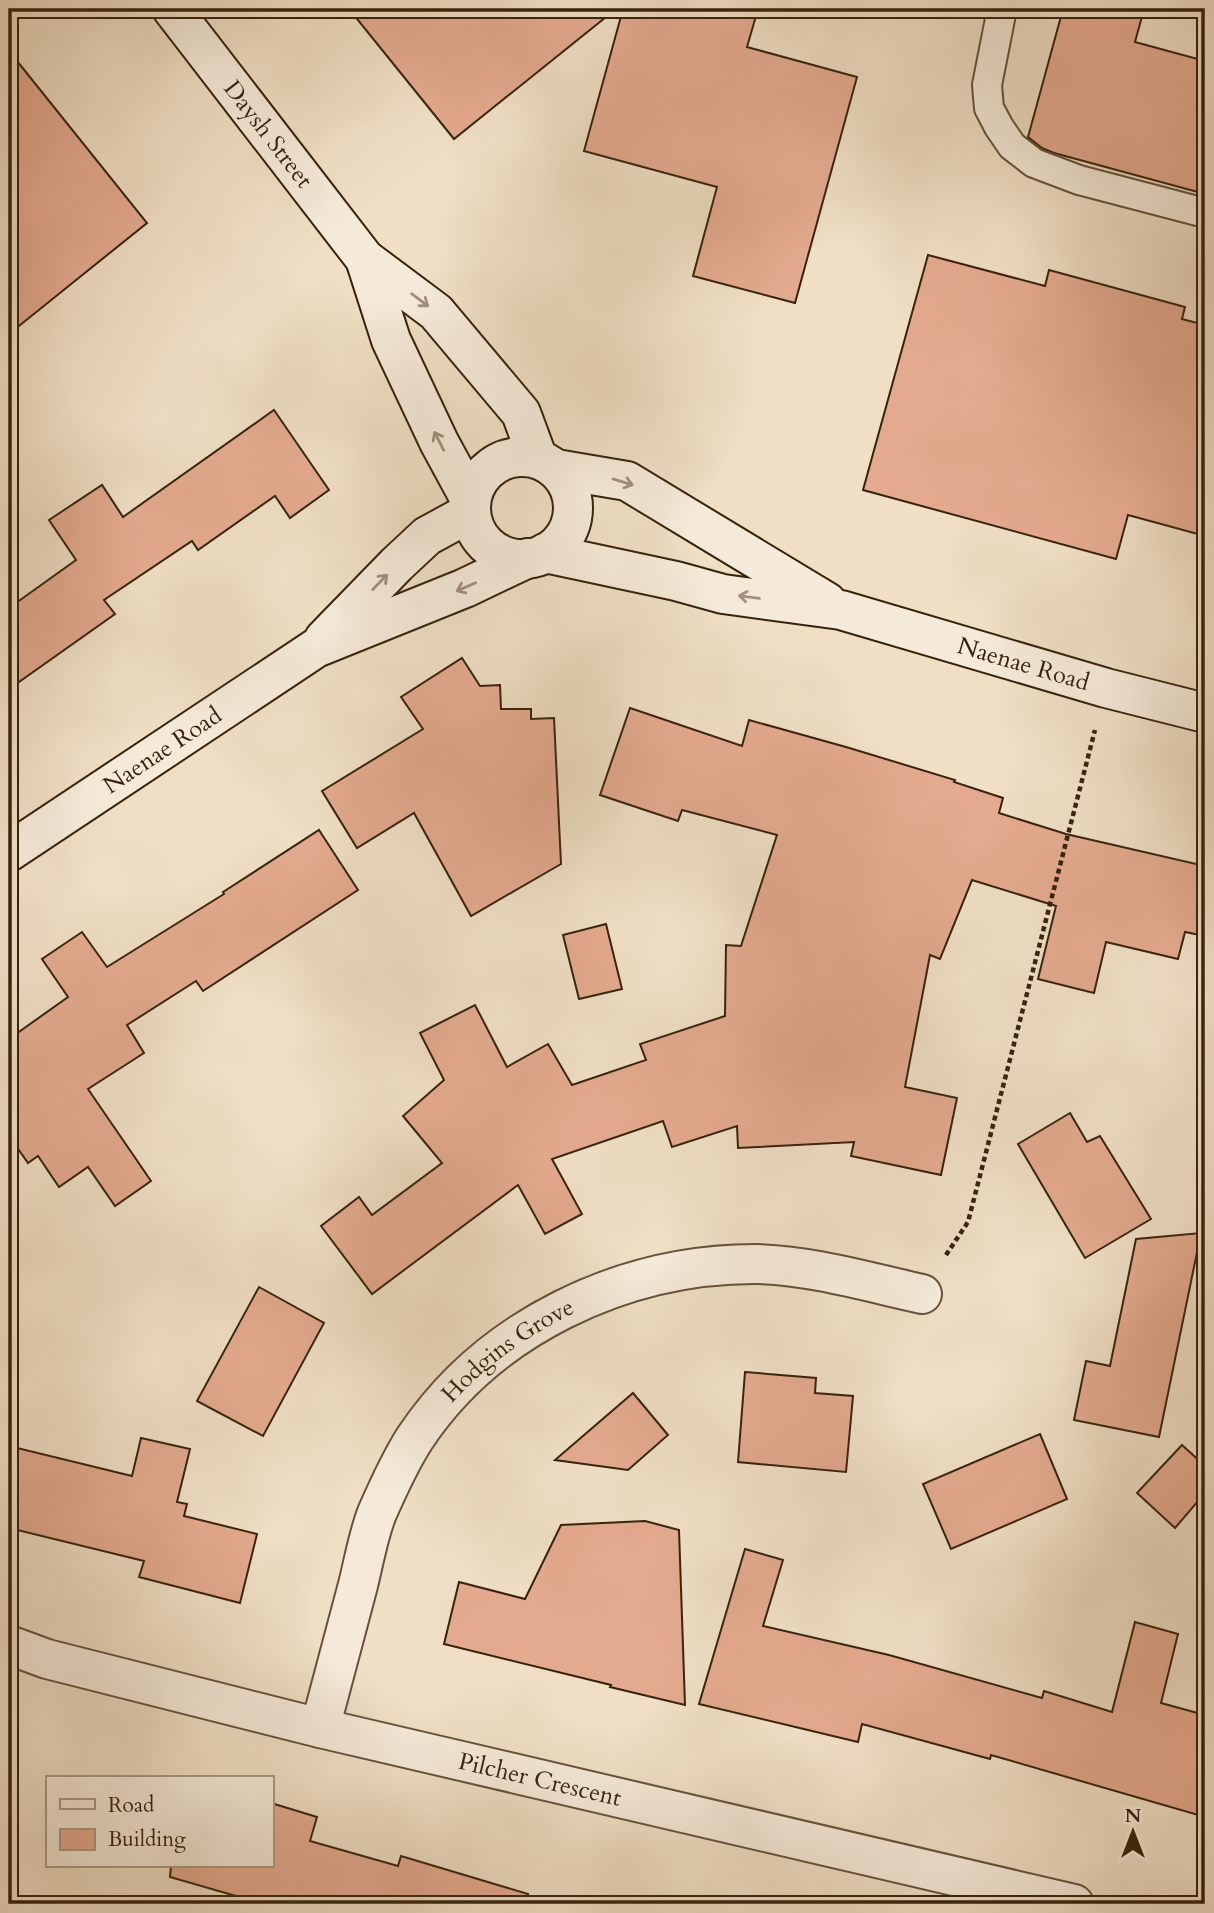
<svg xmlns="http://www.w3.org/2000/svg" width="1214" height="1913" font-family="Cardo,serif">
<rect width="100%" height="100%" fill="#f0dfc5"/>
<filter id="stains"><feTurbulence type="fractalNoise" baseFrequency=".00286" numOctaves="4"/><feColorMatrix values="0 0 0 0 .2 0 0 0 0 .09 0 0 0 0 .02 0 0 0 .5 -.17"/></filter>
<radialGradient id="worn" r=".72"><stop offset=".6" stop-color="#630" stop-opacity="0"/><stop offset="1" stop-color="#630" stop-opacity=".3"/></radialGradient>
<!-- building -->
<g fill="#e4aa8f" stroke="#37230d" stroke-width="2">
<polygon points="349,9 616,9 454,139"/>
<polygon points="623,9 758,9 747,47 857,77 795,303 693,276 717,187 584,151"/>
<polygon points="1063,9 1144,9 1135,42 1205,61 1205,194 1054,153 1042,148 1028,137"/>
<polygon points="9,51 147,223 9,334"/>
<polygon points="928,255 1045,286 1049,270 1185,307 1182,319 1205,325 1205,536 1128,515 1116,559 863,490"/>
<polygon points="274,410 329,490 290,518 275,496 198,550 192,541 104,600 115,614 9,689 9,608 76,560 49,520 102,485 123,517"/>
<polygon points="462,658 480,686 500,685 501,709 531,709 531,719 554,718 561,864 471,916 414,813 357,848 322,791 423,729 401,697"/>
<polygon points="630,708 742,746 749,720 846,747 955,780 954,782 1003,798 999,813 1066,834 1205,866 1205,936 1185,932 1178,959 1106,942 1094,993 1038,979 1056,906 972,880 940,959 930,955 905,1087 957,1098 941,1175 851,1156 854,1142 738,1148 737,1126 672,1147 663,1121 552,1159 582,1214 545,1234 518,1185 372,1294 321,1226 359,1197 372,1215 442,1163 403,1116 444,1080 420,1033 475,1005 507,1067 548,1044 572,1085 646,1060 640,1044 725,1016 726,945 741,946 777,835 682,810 678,821 600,795"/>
<polygon points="319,830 358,890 203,991 196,981 127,1025 144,1053 88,1089 151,1181 115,1206 88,1167 59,1187 38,1156 28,1163 9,1136 9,1039 68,997 42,959 82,932 107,967 224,894 223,892"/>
<polygon points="606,924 622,989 579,999 563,935"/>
<polygon points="1070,1113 1087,1142 1100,1136 1151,1219 1085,1258 1018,1144"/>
<polygon points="1201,1233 1159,1437 1074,1420 1086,1361 1110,1366 1136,1239"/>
<polygon points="259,1287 324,1323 263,1436 197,1401"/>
<polygon points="745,1372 816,1378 815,1393 853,1396 846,1472 738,1462"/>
<polygon points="633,1393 668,1435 628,1470 555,1460"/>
<polygon points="1040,1434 1067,1499 951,1549 923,1484"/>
<polygon points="141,1438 190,1449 177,1502 187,1504 184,1516 257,1534 240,1603 139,1577 144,1561 9,1528 9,1446 132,1476"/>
<polygon points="1182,1445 1205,1466 1205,1493 1175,1528 1137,1493"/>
<polygon points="645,1521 679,1530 685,1705 610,1687 611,1685 444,1644 459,1582 525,1599 561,1525"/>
<polygon points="745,1549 783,1560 763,1626 889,1655 1042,1698 1044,1691 1112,1712 1135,1622 1178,1634 1161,1703 1205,1715 1205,1817 991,1755 990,1759 862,1724 858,1742 699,1704"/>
<polygon points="271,1803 317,1817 310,1841 398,1866 401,1856 528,1894 526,1904 264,1904 170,1877 171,1866 271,1866"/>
</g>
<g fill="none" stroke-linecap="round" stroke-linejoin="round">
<!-- lane casing -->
<g stroke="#65523b" stroke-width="32">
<polyline id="lane" points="1002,9 987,85 989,108 999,127 1012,146 1034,163 1079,180 1205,213"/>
</g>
<!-- street casing -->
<g stroke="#65523b" stroke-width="42">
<g id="street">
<path id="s1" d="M9,1645l38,14 273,69 754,176"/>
<path id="s2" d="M320,1728c13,-48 25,-95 38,-143 6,-24 10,-49 19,-72 11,-25 23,-52 38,-75 74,-111 208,-174 340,-174 55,1 113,18 167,30"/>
</g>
</g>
<!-- secondary casing -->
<g stroke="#37230d" stroke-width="42">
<g id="secondary">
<path id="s3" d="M172,9l193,250 71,53 85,101 17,46"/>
<polyline points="365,259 391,340 439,442 471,501"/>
<circle cx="522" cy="508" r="51"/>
<polyline points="556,469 627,481 827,602"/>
<path id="s4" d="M545,553l131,28 47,13 118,16 265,78 99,25"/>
<polyline points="324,639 397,564 427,536 471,512"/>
<path id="s5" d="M9,852l307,-204 149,-60 63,-30"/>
</g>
</g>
<!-- path -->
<polyline stroke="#37230d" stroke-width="4.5" stroke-dasharray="5 3.5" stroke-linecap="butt" points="946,1255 968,1222 1095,730"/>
<!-- lane -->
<use href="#lane" stroke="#f5ead9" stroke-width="28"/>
<!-- street -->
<use href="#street" stroke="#f5ead9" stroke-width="38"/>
<!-- secondary -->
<use href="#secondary" stroke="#f5ead9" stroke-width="38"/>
</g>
<!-- one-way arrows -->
<defs><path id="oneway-shaft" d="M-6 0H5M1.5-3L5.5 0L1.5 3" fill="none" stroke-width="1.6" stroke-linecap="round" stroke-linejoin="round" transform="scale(1.75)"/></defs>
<g stroke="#a0907d">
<use href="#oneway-shaft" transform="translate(420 300) rotate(37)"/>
<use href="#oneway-shaft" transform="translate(439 441) rotate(-117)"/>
<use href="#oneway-shaft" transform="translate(623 482) rotate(17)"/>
<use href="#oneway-shaft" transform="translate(380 582) rotate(-46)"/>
<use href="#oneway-shaft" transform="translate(466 587) rotate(156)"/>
<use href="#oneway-shaft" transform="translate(749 597) rotate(-172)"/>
</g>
<g text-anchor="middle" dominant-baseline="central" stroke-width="6" stroke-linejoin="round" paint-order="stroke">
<!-- street labels -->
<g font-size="24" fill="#37230d" stroke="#f5ead9">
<text stroke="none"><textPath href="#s3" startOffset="158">Daysh Street</textPath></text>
<text stroke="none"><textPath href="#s4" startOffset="492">Naenae Road</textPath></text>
<text stroke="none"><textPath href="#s5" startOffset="184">Naenae Road</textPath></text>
<text stroke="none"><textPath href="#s2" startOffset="436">Hodgins Grove</textPath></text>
<text stroke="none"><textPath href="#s1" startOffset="548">Pilcher Crescent</textPath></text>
</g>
</g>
<!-- margin -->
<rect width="1214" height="1913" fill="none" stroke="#f0dfc5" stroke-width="35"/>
<rect x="10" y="10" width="1193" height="1892" fill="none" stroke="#37230d" stroke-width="3.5"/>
<rect x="18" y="18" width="1179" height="1878" fill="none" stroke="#37230d" stroke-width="2"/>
<!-- legend -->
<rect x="46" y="1776" width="228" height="91" fill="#f5ead9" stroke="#a99a87" stroke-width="2"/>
<rect x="60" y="1799" width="35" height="10" fill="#f5ead9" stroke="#a99a87" stroke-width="2"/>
<text x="108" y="1812" font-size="21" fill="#37230d">Road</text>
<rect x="60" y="1829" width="35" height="21" fill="#e4aa8f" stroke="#a99a87" stroke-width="2"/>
<text x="108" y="1846" font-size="21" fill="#37230d">Building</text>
<!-- north arrow -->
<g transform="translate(1133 1832)" stroke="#f5ead9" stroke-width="5" paint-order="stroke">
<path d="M0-5L12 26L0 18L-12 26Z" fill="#37230d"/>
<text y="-10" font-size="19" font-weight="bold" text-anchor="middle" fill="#37230d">N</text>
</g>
<rect width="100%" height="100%" filter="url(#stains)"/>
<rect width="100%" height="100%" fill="url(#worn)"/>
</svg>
